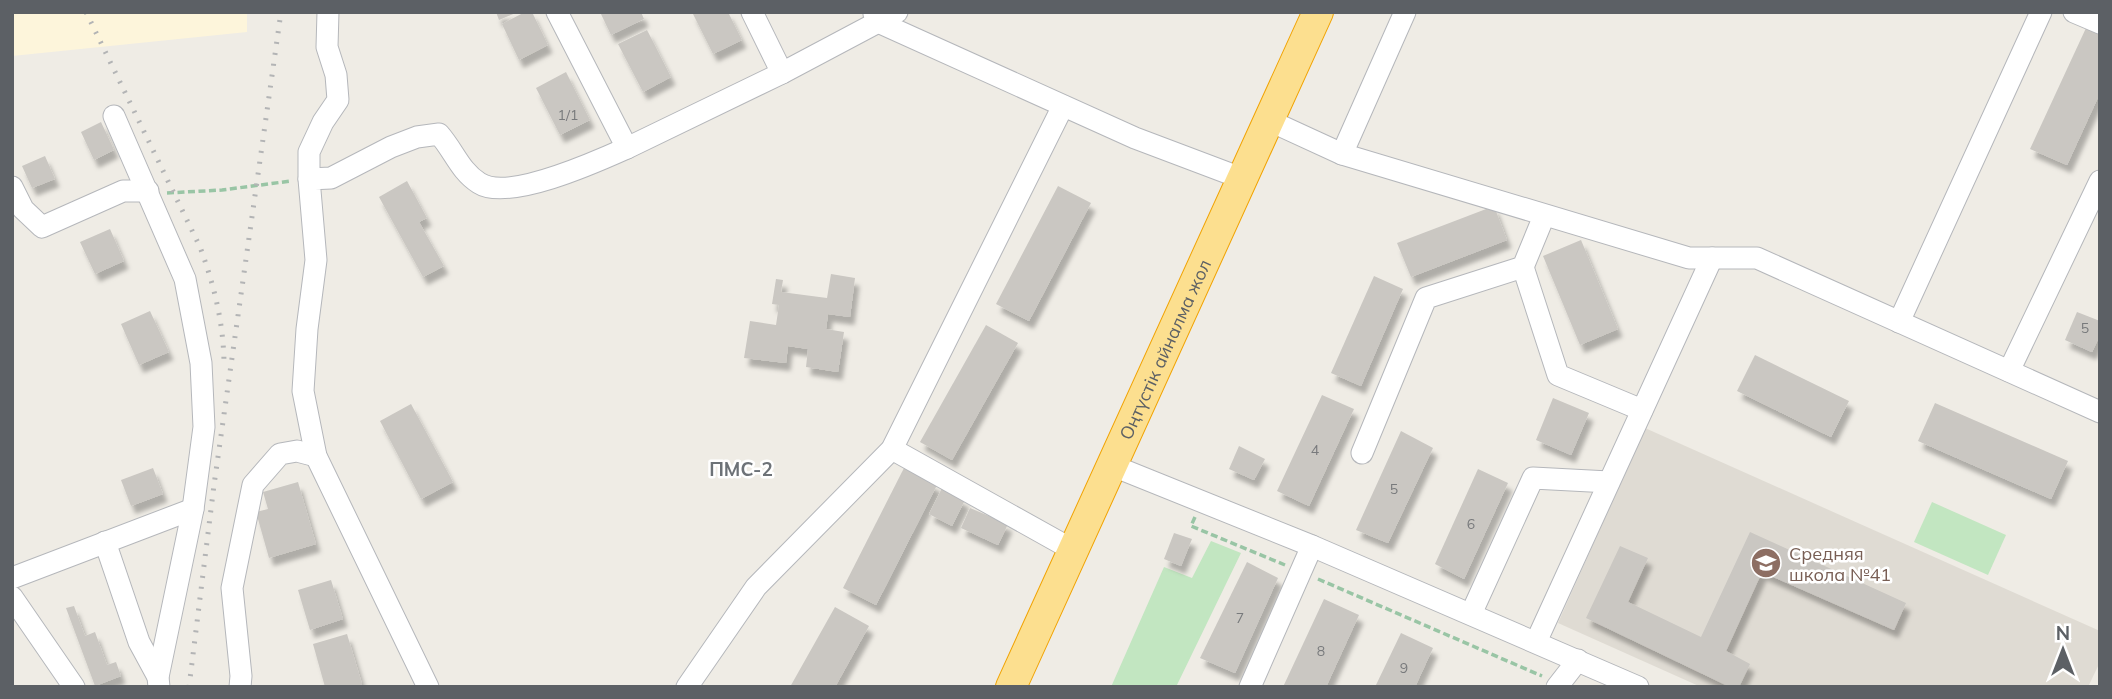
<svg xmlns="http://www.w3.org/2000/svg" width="2112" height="699" font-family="Mulish,sans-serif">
<defs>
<filter id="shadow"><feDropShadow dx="4.5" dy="8" stdDeviation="2" flood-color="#0004"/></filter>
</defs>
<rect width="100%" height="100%" fill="#efece5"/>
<!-- commercial -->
<polygon fill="#fdf5db" points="12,12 247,12 247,32 12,56"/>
<!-- education -->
<polygon fill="#dfdbd3" points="1645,428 2100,631 2100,662 2088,687 1701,687 1558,623"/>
<!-- green -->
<g fill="#c2e6c1">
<polygon points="1932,502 2006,535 1988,575 1914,542"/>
<polygon points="1211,541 1241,553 1176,687 1111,687 1164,567 1192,578"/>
</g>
<!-- building -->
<g fill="#cac7c2" filter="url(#shadow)">
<polygon points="496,12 518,12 499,20"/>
<polygon points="525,12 532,12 548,45 519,60 502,24"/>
<polygon points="600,12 641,12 644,19 611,35"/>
<polygon points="692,12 728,12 742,40 713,54"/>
<polygon points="2086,28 2100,34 2100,93 2067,165 2030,149"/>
<polygon points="647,30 671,77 643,92 618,44"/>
<polygon points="566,72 590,120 560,135 536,88"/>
<polygon points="101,122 114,150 94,160 81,132"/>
<polygon points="45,156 55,179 32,188 22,166"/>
<polygon points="407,181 427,218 419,222 444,266 423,277 379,197"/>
<polygon points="1058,186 1091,203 1029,321 996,304"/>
<polygon points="1494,206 1507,240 1411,277 1397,243"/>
<polygon points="110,229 124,261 95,274 80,242"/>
<polygon points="1581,240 1618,329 1580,345 1543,256"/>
<polygon points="831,274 855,278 850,317 828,314 826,329 844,332 838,372 806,367 808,349 788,346 786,363 744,358 750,321 776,325 779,305 772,304 776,279 783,280 781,292 827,298"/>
<polygon points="1374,276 1403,289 1361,386 1331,373"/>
<polygon points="150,311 169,352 139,365 121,324"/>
<polygon points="2077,312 2100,321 2100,335 2092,352 2065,340"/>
<polygon points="986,325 1018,343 952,460 920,442"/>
<polygon points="1755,355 1849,401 1831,437 1737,391"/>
<polygon points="1322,395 1354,409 1309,506 1277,491"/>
<polygon points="1553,398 1589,413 1571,455 1536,440"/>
<polygon points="1935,403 2068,461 2051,499 1918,441"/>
<polygon points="411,404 453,482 421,499 380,421"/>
<polygon points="1401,431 1433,448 1388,543 1356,530"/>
<polygon points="1239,446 1265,459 1254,480 1229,469"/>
<polygon points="153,468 163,494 131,506 121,480"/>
<polygon points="904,468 937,485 876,605 843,588"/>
<polygon points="1478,469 1508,483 1464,579 1435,564"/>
<polygon points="298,482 316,544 269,558 256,512 268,509 263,492"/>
<polygon points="942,488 965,500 952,526 929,514"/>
<polygon points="970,508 1008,524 998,545 961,528"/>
<polygon points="1750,532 1906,603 1894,630 1762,572 1726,651 1750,664 1739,687 1730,687 1586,618 1620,546 1648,558 1628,602 1701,637"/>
<polygon points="1174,533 1192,539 1181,566 1164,559"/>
<polygon points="1247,562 1278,578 1235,673 1200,658"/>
<polygon points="331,580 343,619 310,630 298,590"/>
<polygon points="1324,599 1359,615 1326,687 1283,687"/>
<polygon points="74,606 85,636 95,632 107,665 116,662 121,676 95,686 66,608"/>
<polygon points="835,607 869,626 835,687 790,687"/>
<polygon points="1401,633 1433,648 1415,687 1375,687"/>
<polygon points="347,634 362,684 351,687 325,687 313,644"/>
</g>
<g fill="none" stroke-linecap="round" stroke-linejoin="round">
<!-- minor casing -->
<g stroke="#b5b7bb" stroke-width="23">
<g id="minor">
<polyline points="557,12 627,148 782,73 897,12"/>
<polyline points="752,12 782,73"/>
<polyline points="2074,12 2100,23"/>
<polyline points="874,14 878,22 1135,138 1241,178"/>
<polyline points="114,116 185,279 201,363 204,427 193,509 158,677 159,687"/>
<polyline points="1268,120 1342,154 1689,258 1757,258 2100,412"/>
<polyline points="1342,154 1405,12"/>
<polyline points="309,179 309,152 323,122 338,100 336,75 327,47 328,12"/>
<polyline points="12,187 23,209 42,227 123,191 148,191"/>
<polyline points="1523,267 1558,375 1642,410"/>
<polyline points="1899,322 2041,12"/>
<polyline points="2009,371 2100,181"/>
<polyline points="892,449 1073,550"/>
<polyline points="1362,453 1426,298 1523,267 1544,216"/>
<polyline points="1111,465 1312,546 1638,687"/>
<polyline points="105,542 139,642 158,677"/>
<polyline points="12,578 193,509"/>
<polyline points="12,597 74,687"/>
<polyline points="1471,614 1533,478 1609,482"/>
<polyline points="1536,642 1712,258"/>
<polyline points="240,687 241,676 232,588 253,485 280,454 297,451 316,456"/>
<path d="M428,687l-112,-231 -13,-65 4,-62 9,-69 -7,-81 22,-1 60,-31 26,-10 22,-3c15,17 21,37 40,49 29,19 119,-22 148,-35"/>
<polyline points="687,687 756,587 892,449 1063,106"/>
<polyline points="1250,687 1312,546"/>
<polyline points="1557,687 1578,660"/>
</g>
</g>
<!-- highway casing -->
<g stroke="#f1a303" stroke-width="32">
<g id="highway">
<path id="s1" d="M1011,687l307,-675"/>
</g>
</g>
<!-- path -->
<g stroke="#99c5a5" stroke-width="3.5" stroke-dasharray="7 3.5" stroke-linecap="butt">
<polyline points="167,193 222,190 291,181"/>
<polyline points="1195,517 1191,526 1285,565"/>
<polyline points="1318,579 1542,676"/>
</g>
<!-- minor -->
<use href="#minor" stroke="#fff" stroke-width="21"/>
<!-- highway -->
<use href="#highway" stroke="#fcdf8f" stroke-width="30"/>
<!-- rail -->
<g stroke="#b3b4b5" stroke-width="5" stroke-dasharray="2 9" stroke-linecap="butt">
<path d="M86,12l114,235c14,38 23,74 24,114"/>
<polyline points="189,687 214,485 281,12"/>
</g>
</g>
<!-- icons -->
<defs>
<g id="school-disc" transform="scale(1.575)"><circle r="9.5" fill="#8d6e63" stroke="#fff"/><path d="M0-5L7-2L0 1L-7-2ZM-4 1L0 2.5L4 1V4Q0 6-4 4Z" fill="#fff"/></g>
</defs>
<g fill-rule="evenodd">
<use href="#school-disc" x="1766" y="563"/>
</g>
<g text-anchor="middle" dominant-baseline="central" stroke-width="5" stroke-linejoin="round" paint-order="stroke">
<!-- number labels -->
<g font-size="14" fill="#787a7c">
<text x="568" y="115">1/1</text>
<text x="2085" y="328">5</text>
<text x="1315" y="450">4</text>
<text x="1394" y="489">5</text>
<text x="1471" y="524">6</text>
<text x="1240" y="618">7</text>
<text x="1321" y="651">8</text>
<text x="1404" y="668">9</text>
</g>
<!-- street labels -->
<g font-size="18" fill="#5c6065" stroke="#fff">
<text stroke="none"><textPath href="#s1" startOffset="371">Оңтүстік айналма жол</textPath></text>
</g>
<!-- education labels -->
<g font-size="18" fill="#785e54" stroke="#fff" text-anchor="start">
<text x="1789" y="553">Средняя<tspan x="1789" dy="21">школа №41</tspan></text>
</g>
<!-- neighbourhood labels -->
<g font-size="19" font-weight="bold" fill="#6d7277" stroke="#fff">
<text x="741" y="469">ПМС-2</text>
</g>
</g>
<!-- border -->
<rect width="2112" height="699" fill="none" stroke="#5c6065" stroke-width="28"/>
<!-- north arrow -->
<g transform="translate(2063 650)" stroke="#ffffff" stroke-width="5" paint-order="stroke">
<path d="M0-5L12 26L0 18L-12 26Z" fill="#5c6065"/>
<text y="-10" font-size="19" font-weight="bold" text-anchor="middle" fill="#5c6065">N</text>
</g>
</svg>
